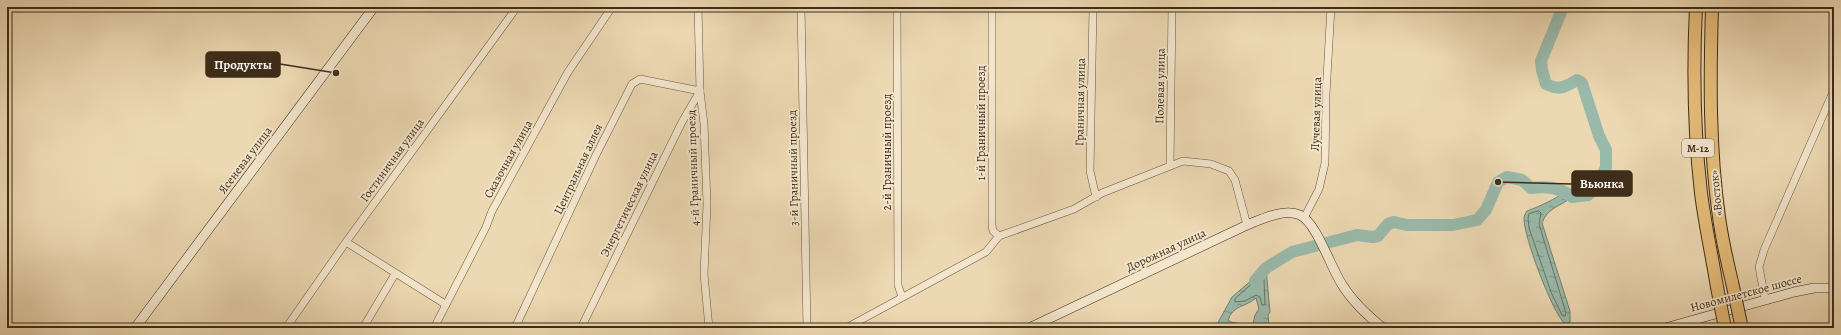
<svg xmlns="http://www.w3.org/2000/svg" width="1841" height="335" font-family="Alegreya,serif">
<defs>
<pattern id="water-ripples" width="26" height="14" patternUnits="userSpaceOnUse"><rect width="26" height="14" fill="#99baab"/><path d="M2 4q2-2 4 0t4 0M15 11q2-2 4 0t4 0" fill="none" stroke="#7e978a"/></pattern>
</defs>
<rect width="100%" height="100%" fill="#ecd8b2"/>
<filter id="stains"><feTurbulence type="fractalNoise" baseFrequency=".005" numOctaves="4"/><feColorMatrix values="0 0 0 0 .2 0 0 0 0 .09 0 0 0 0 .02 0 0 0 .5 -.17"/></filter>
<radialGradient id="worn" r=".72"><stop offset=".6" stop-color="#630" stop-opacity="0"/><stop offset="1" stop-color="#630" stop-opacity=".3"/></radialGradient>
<!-- water -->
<g fill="url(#water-ripples)" stroke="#748171">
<path d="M1564,191l8,6c-11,9 -25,11 -30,26l28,88v11l-5,2c-13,-12 -41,-87 -41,-105 0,-3 1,-5 3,-8 8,-3 33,-13 37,-20z"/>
<path d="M1266,268l4,44 -2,3 1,11 -3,2h-14l3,-13 4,-6 -3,-11c-10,9 -23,7 -28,22l3,2 11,2v4h-27l17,-31z"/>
</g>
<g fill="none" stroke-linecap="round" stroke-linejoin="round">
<!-- shore -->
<g stroke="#6b7362" stroke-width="1">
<polygon points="1539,211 1541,213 1539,224 1566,313 1565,316 1562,315 1551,292 1529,228 1528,218 1529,214"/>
<polygon points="1260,277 1264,279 1265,305 1262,305 1260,297 1256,295 1245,301 1235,302 1235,299"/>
</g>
<!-- river -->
<path stroke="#99baab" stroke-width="12" d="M1255,281l11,-13 26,-16 65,-17 16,2 5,-1 10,-12 6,-2 13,3h46l24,-5 9,-10 12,-28 9,-5 15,3 9,8c15,-2 28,-1 41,9l16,-2 10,-10 8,-18v-17l-7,-14 -17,-53 -5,-3c-13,7 -17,11 -31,4l-4,-14 -1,-9 22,-54"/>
<!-- street casing -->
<g stroke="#69573f" stroke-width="8">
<g id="street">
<polyline points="698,7 700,91 704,124 707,204 704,274 709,328"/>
<polyline points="801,7 807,328"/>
<polyline points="897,7 898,285 902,297"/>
<polyline points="992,7 992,225 993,231 999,236"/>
<polyline points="1093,7 1090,171 1096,197"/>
<polyline points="1170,165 1172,7"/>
<polyline points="1304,218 1319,189 1325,163 1326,94 1331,7"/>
<polyline points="999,236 1074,209 1102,193 1183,161 1211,164 1229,171 1235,180 1247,225"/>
<polyline points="346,242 445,304"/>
<polyline points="1765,299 1759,267 1764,250 1834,90"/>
<polyline points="286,328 346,242 517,7"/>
<polyline points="363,328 395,274"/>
<polyline points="434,328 486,227 492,211 568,72 612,7"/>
<polyline points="515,328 596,155 632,84 640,79 700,91 682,122 581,328"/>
<polyline points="846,328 986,252 999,236"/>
</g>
</g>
<!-- secondary casing -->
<g stroke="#3d2c19" stroke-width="10">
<g id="secondary">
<polyline points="135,328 374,7"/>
<path d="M1029,328l218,-103c15,-6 37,-17 53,-10 17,8 31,54 43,71 10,16 25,30 40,42"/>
<polyline points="1665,328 1794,292 1814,288 1834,288"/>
</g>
</g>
<!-- highway casing -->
<g stroke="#3d2c19" stroke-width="14">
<g id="highway">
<path d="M1696,7c-3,62 -2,125 5,186 4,32 11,63 16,94"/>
<path d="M1712,7c-2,70 -3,140 7,210 3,22 8,44 13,65"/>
</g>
</g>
<!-- street -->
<use href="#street" stroke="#f3e6cd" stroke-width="7"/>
<!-- secondary -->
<use href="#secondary" stroke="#f3e6cd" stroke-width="9"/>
<!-- highway -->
<use href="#highway" stroke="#e6bc79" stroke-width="12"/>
<!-- highway-bridge casing -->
<g stroke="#3d2c19" stroke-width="14" stroke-linecap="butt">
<g id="highway-bridge">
<polyline points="1732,282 1741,324"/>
<polyline points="1717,287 1725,328"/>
</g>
</g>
<!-- highway-bridge -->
<use href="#highway-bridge" stroke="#e6bc79" stroke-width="12"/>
</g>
<g text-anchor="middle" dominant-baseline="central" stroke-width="3.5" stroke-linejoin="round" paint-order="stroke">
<!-- shield labels -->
<rect fill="#f3e6cd" stroke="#74644f" stroke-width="1" x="1682" y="139" width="32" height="18" rx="3"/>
<g font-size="11" font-weight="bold" fill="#3d2c19">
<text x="1698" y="148">М-12</text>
</g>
<!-- street labels -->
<g font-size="12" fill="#3d2c19" stroke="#f3e6cd">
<text transform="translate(1160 86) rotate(-89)">Полевая улица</text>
<text transform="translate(1080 102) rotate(-89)">Граничная улица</text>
<text transform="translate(1316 114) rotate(-88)">Лучевая улица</text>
<text transform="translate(981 123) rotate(-90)">1-й Граничный проезд</text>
<text transform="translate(887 152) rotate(-90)">2-й Граничный проезд</text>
<text transform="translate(508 159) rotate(-61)">Сказочная улица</text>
<text transform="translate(245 160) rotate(-53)">Ясеневая улица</text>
<text transform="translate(392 160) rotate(-54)">Гостиничная улица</text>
<text transform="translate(693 168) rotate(-92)">4-й Граничный проезд</text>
<text transform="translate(793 168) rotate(-91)">3-й Граничный проезд</text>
<text transform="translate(578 169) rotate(-65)">Центральная аллея</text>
<text transform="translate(1716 193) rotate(-96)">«Восток»</text>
<text transform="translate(629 204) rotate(-64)">Энергетическая улица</text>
<text transform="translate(1166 250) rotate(-25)">Дорожная улица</text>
<text transform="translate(1746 293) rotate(-15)">Новомилетское шоссе</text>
</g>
</g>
<!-- callouts -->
<path fill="none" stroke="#3d2c19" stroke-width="1.5" d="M336 73L280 64M1498 182L1572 184"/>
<g fill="#3d2c19" stroke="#f3e6cd" stroke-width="1.5">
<circle cx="336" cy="73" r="4"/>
<circle cx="1498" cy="182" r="4"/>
</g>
<g fill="#3d2c19" stroke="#3d2c19" stroke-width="1.5">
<rect x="206" y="52" width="74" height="25" rx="4"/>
<rect x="1572" y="171" width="60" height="25" rx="4"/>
</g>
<g font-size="13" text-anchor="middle" font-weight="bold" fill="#fff">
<text x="243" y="69">Продукты</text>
<text x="1602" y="188">Вьюнка</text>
</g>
<!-- margin -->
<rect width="1841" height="335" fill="none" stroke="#ecd8b2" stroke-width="24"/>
<rect x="8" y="8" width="1825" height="319" fill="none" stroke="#3d2c19" stroke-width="2"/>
<rect x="12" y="12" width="1817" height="311" fill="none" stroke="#3d2c19"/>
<rect width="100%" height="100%" filter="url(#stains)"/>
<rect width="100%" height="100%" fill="url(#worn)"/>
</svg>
